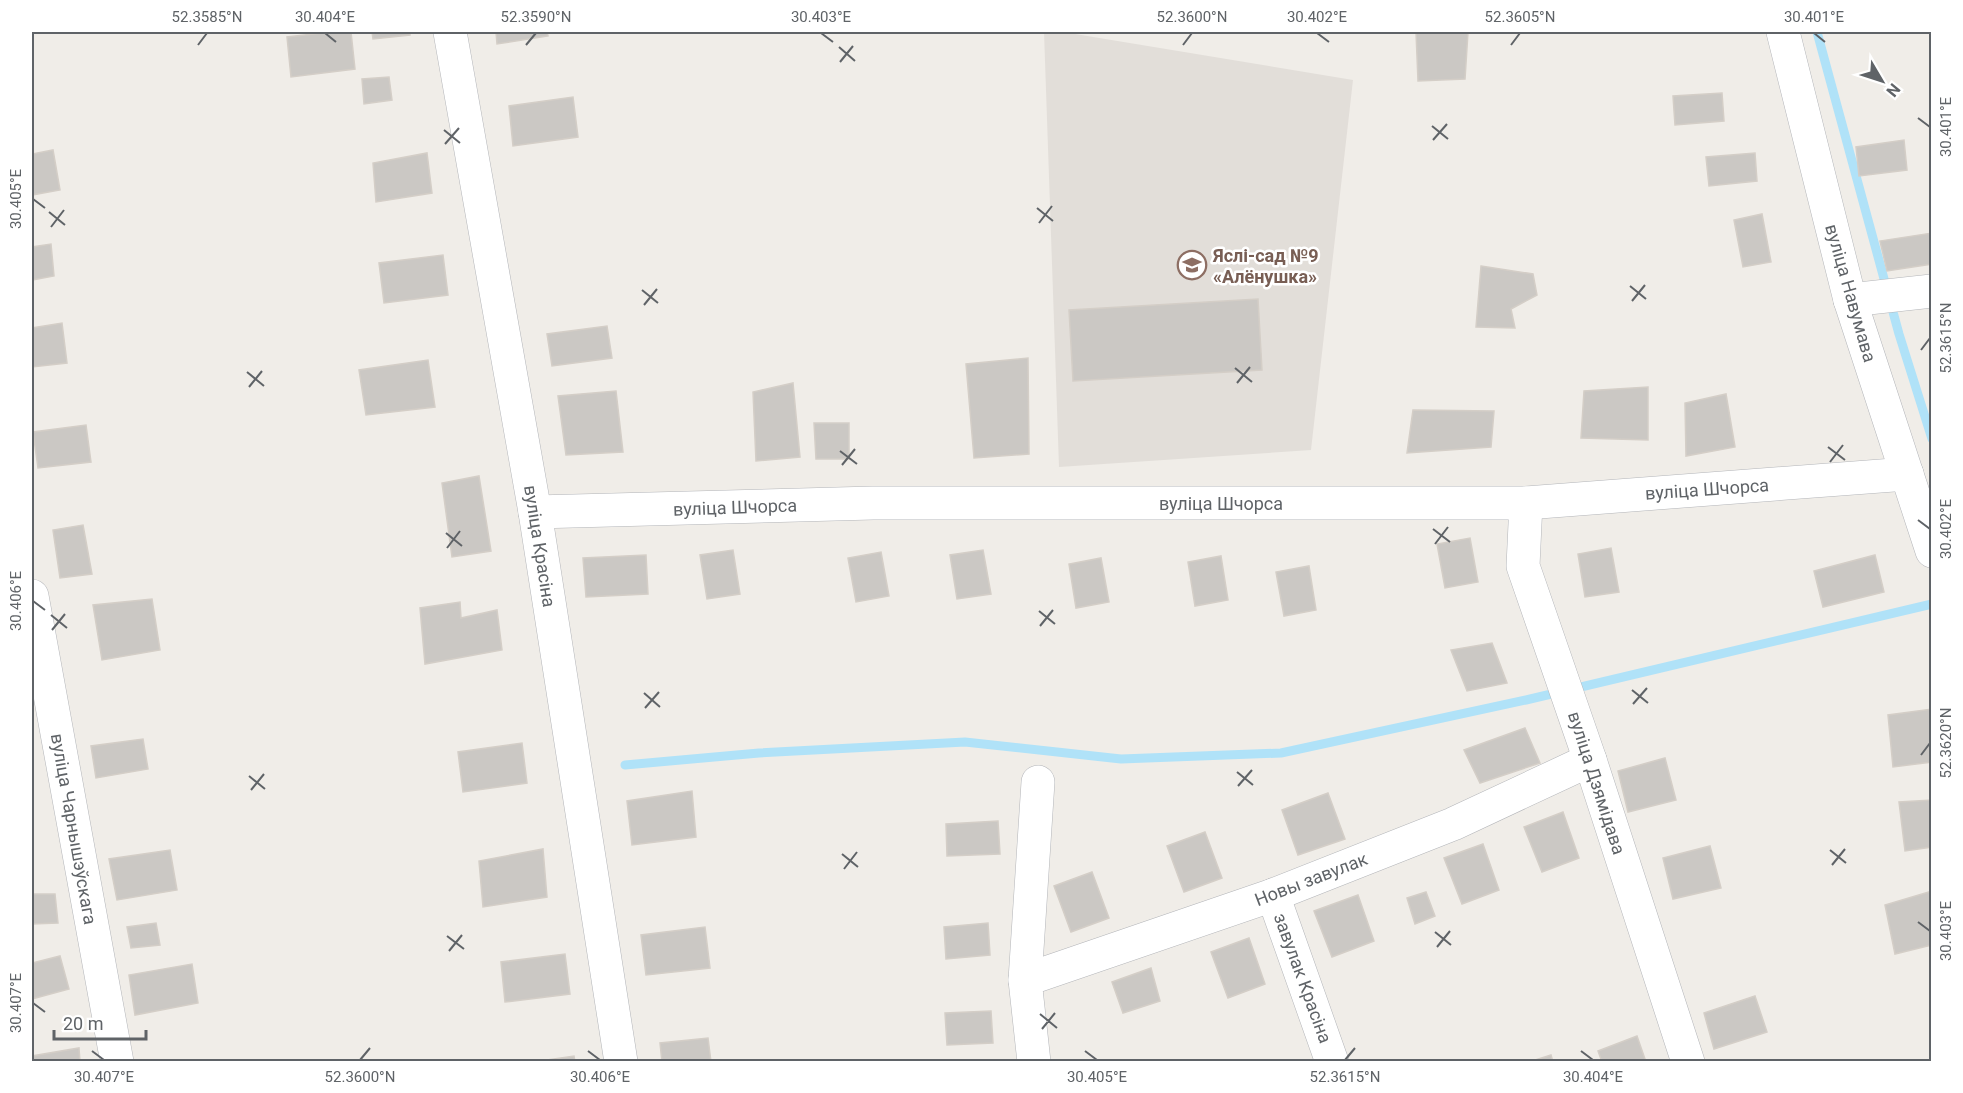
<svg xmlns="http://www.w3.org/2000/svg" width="1963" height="1093" font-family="Roboto,sans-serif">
<rect width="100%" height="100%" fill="#f0ede8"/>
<!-- education -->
<polygon fill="#e2ded9" points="1044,32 1063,32 1353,80 1311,450 1059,467"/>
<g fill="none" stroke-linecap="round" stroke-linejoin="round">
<!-- stream -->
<g stroke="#b0e2f8" stroke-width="9">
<polyline points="1817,32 1899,334 1932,439"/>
<polyline points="625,765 759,753 965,742 1121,759 1281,753 1526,700 1932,604"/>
</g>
</g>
<!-- building -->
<g fill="#cbc8c4" stroke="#d4cec7" stroke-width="1.5">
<polygon points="331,32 351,32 355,69 291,77 287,37"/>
<polygon points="372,32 410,32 410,35 373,39"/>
<polygon points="496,32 547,32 548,36 497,44"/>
<polygon points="1416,32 1468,32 1465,79 1418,81"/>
<polygon points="389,77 392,100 364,104 362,79"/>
<polygon points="1722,93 1724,121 1675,125 1673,96"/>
<polygon points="573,97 578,137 513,146 509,106"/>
<polygon points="1904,140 1907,170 1859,176 1856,147"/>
<polygon points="53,150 60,190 32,195 32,154"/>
<polygon points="427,153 432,193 376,202 373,163"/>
<polygon points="1755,153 1757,181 1709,186 1706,157"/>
<polygon points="1762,214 1771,262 1743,267 1734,220"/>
<polygon points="1932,233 1932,264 1887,271 1880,241"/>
<polygon points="51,244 54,276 32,280 32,247"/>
<polygon points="443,255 448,295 384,303 379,263"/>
<polygon points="1481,266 1533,274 1537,295 1511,309 1515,328 1476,327"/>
<polygon points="1258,299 1262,370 1073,381 1069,310"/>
<polygon points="62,323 67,363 32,367 32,328"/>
<polygon points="607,326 612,358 552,366 547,334"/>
<polygon points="1028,358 1029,454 974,458 966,364"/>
<polygon points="428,360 435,407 366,415 359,370"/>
<polygon points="793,383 800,457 756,461 753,392"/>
<polygon points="1648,387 1648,440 1581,438 1584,391"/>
<polygon points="616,391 623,452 566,455 558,396"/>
<polygon points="1726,394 1735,447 1686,456 1685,403"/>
<polygon points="1413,410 1494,411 1491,447 1407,453"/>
<polygon points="814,423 849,423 849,459 816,459"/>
<polygon points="86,425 91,462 38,468 33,432"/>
<polygon points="479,476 491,551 452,557 442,483"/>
<polygon points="83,525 92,574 60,578 53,530"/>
<polygon points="1470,538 1478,582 1445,588 1437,544"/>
<polygon points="1611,548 1619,592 1585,597 1578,554"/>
<polygon points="733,550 740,594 707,599 700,555"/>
<polygon points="983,550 991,594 957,599 950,555"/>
<polygon points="881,552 889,596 856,602 848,558"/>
<polygon points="646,555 648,594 586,597 583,558"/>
<polygon points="1875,555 1884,592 1823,607 1814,571"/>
<polygon points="1221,556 1228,600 1195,606 1188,562"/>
<polygon points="1101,558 1109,602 1076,608 1069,564"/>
<polygon points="1309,566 1316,610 1284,616 1276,572"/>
<polygon points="152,599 160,650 102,660 93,605"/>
<polygon points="460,602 461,618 497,610 502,650 425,664 420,608"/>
<polygon points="1492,643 1507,683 1467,691 1451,650"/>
<polygon points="1932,709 1932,762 1893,767 1888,715"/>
<polygon points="1525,728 1540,763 1480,783 1464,750"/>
<polygon points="143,739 148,769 96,778 91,746"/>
<polygon points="522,743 527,783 463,792 458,752"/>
<polygon points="1665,758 1676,800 1628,812 1618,771"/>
<polygon points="692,791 696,837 632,845 627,801"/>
<polygon points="1328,793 1345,839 1298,855 1282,810"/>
<polygon points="1932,800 1932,847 1905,851 1899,802"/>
<polygon points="1563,812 1579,858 1542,872 1524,827"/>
<polygon points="998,821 1000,854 947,856 946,824"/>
<polygon points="1205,832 1222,878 1184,892 1167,846"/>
<polygon points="1483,844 1499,890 1462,904 1444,858"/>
<polygon points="1710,846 1721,888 1673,899 1663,858"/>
<polygon points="543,849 547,897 483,907 479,861"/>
<polygon points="170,850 177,890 117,900 109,859"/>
<polygon points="1092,872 1109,918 1071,932 1054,886"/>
<polygon points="1932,891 1932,945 1895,954 1885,905"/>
<polygon points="1426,892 1435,916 1415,924 1407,898"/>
<polygon points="32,894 55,894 58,923 32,924"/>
<polygon points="1358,895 1374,941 1332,957 1314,911"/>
<polygon points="156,923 160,945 131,948 127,927"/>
<polygon points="988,923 990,955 946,959 944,927"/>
<polygon points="705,927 710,968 646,975 641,935"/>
<polygon points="1249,938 1265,984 1228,998 1211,952"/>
<polygon points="565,954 570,994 505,1002 501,962"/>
<polygon points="60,956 69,989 32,999 32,963"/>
<polygon points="192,964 198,1003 135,1015 129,975"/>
<polygon points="1151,968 1160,1001 1123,1013 1112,982"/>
<polygon points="1755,996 1767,1032 1714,1049 1704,1013"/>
<polygon points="991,1011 993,1043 947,1045 945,1013"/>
<polygon points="1637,1036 1646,1062 1602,1062 1598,1051"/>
<polygon points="708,1038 711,1062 662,1062 660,1043"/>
<polygon points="79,1048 80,1062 32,1062 32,1056"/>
<polygon points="1551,1055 1553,1062 1529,1062"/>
<polygon points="574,1056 575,1062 533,1062"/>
</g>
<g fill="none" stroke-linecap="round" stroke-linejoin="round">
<!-- minor casing -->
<g stroke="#b3b5b9" stroke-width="34">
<g id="minor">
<polyline points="450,32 535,512 621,1062"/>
<polyline points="1783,32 1850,300 1932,551"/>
<polyline points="1850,300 1932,291"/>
<polyline points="1526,503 1523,566 1590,760 1688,1062"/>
<polyline points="535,512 873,503 1526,503 1907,474"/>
<polyline points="32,596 117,1062"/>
<polyline points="1273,895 1332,1062"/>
<polyline points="1025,980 1273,895 1453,824 1590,760"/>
<polyline points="1034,1062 1025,980 1038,782"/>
</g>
</g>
<!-- minor -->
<use href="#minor" stroke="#fff" stroke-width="33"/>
</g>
<!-- ticks -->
<path fill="none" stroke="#5f6367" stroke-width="2" d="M325,33l11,9M821,33l12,9M1317,33l12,9M1814,33l11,9M198,45l9,-12M526,45l10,-12M1183,45l9,-12M1511,45l9,-12M839,47l16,14M840,62l13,-16M1918,118l12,9M1432,126l16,13M444,130l16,13M1433,140l14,-16M445,144l14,-16M33,199l12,9M1037,208l16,13M49,212l16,13M1039,223l13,-17M51,227l13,-17M1630,286l16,13M642,290l16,13M1632,301l13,-16M644,305l13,-16M1921,350l9,-12M1235,368l17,14M247,372l17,14M1237,383l13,-16M249,387l13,-16M1828,447l17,13M840,451l17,13M1830,462l13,-17M842,465l13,-16M1918,520l12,9M1433,529l17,13M446,533l16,13M1435,544l13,-17M447,548l13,-17M33,601l12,9M1039,611l16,13M51,615l16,13M1040,626l13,-16M52,630l13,-16M1632,690l16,13M644,693l16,14M1633,704l14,-16M645,708l14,-16M1921,755l9,-12M1237,772l16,13M249,776l16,13M1238,786l14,-16M251,790l13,-16M1830,850l16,13M842,854l16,13M1832,865l13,-16M844,869l13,-17M1918,922l12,9M1435,932l16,13M447,936l17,13M1437,947l13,-16M449,951l13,-16M33,1003l12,9M1040,1014l17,14M1042,1029l13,-16M92,1051l12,9M588,1051l12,9M1085,1051l12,9M1581,1051l12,9M360,1060l10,-12M1345,1060l10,-12"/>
<!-- icons -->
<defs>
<g id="school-ring" transform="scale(1.5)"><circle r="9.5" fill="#fff" stroke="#8d6e63" stroke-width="1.5"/><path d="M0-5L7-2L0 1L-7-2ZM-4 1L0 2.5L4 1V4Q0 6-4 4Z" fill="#8d6e63"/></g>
</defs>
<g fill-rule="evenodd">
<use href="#school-ring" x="1192" y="265"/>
</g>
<g text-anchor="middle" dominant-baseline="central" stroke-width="5" stroke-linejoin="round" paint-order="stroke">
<!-- education labels -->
<g font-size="18" font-weight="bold" fill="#785e54" stroke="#fff" text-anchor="start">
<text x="1213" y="255">Яслі-сад №9<tspan x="1213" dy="21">«Алёнушка»</tspan></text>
</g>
<!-- street labels -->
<g font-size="18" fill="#5f6367" stroke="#fff">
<text transform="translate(1851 293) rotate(74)">вуліца Навумава</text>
<text transform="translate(1707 489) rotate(-4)">вуліца Шчорса</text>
<text x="1221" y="503">вуліца Шчорса</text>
<text transform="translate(735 507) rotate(-2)">вуліца Шчорса</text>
<text transform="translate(540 546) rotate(81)">вуліца Красіна</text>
<text transform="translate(1597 783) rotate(72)">вуліца Дзямідава</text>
<text transform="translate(74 829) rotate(80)">вуліца Чарнышэўскага</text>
<text transform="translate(1311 879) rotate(-21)">Новы завулак</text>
<text transform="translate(1303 978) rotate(70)">завулак Красіна</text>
</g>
</g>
<!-- border -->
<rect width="1963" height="1093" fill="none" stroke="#ffffff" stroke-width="66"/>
<!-- north arrow -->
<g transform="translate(1882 81) rotate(129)" stroke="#ffffff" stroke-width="4.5" paint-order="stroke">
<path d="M0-4.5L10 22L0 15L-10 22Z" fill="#5f6367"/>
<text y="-9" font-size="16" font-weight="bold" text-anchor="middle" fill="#5f6367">N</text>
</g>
<!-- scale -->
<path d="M54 1030v9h92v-9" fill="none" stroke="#5f6367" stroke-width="3"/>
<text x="63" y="1030" font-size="18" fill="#5f6367" stroke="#ffffff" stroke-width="4.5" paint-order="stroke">20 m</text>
<rect x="33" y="33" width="1897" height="1027" fill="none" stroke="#5f6367" stroke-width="2"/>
<g font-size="15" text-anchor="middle" fill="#5f6367">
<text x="207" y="22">52.3585°N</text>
<text x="325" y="22">30.404°E</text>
<text x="536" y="22">52.3590°N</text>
<text x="821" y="22">30.403°E</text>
<text x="1192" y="22">52.3600°N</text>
<text x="1317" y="22">30.402°E</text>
<text x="1520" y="22">52.3605°N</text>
<text x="1814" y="22">30.401°E</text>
<text transform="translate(1946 127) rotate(-90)" y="5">30.401°E</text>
<text transform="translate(16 199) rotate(-90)" y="5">30.405°E</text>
<text transform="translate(1946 338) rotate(-90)" y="5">52.3615°N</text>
<text transform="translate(1946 529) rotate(-90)" y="5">30.402°E</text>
<text transform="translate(16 601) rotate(-90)" y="5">30.406°E</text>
<text transform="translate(1946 743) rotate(-90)" y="5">52.3620°N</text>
<text transform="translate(1946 931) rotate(-90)" y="5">30.403°E</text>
<text transform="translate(16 1003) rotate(-90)" y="5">30.407°E</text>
<text x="104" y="1082">30.407°E</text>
<text x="360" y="1082">52.3600°N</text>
<text x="600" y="1082">30.406°E</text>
<text x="1097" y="1082">30.405°E</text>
<text x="1345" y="1082">52.3615°N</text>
<text x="1593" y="1082">30.404°E</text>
</g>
</svg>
